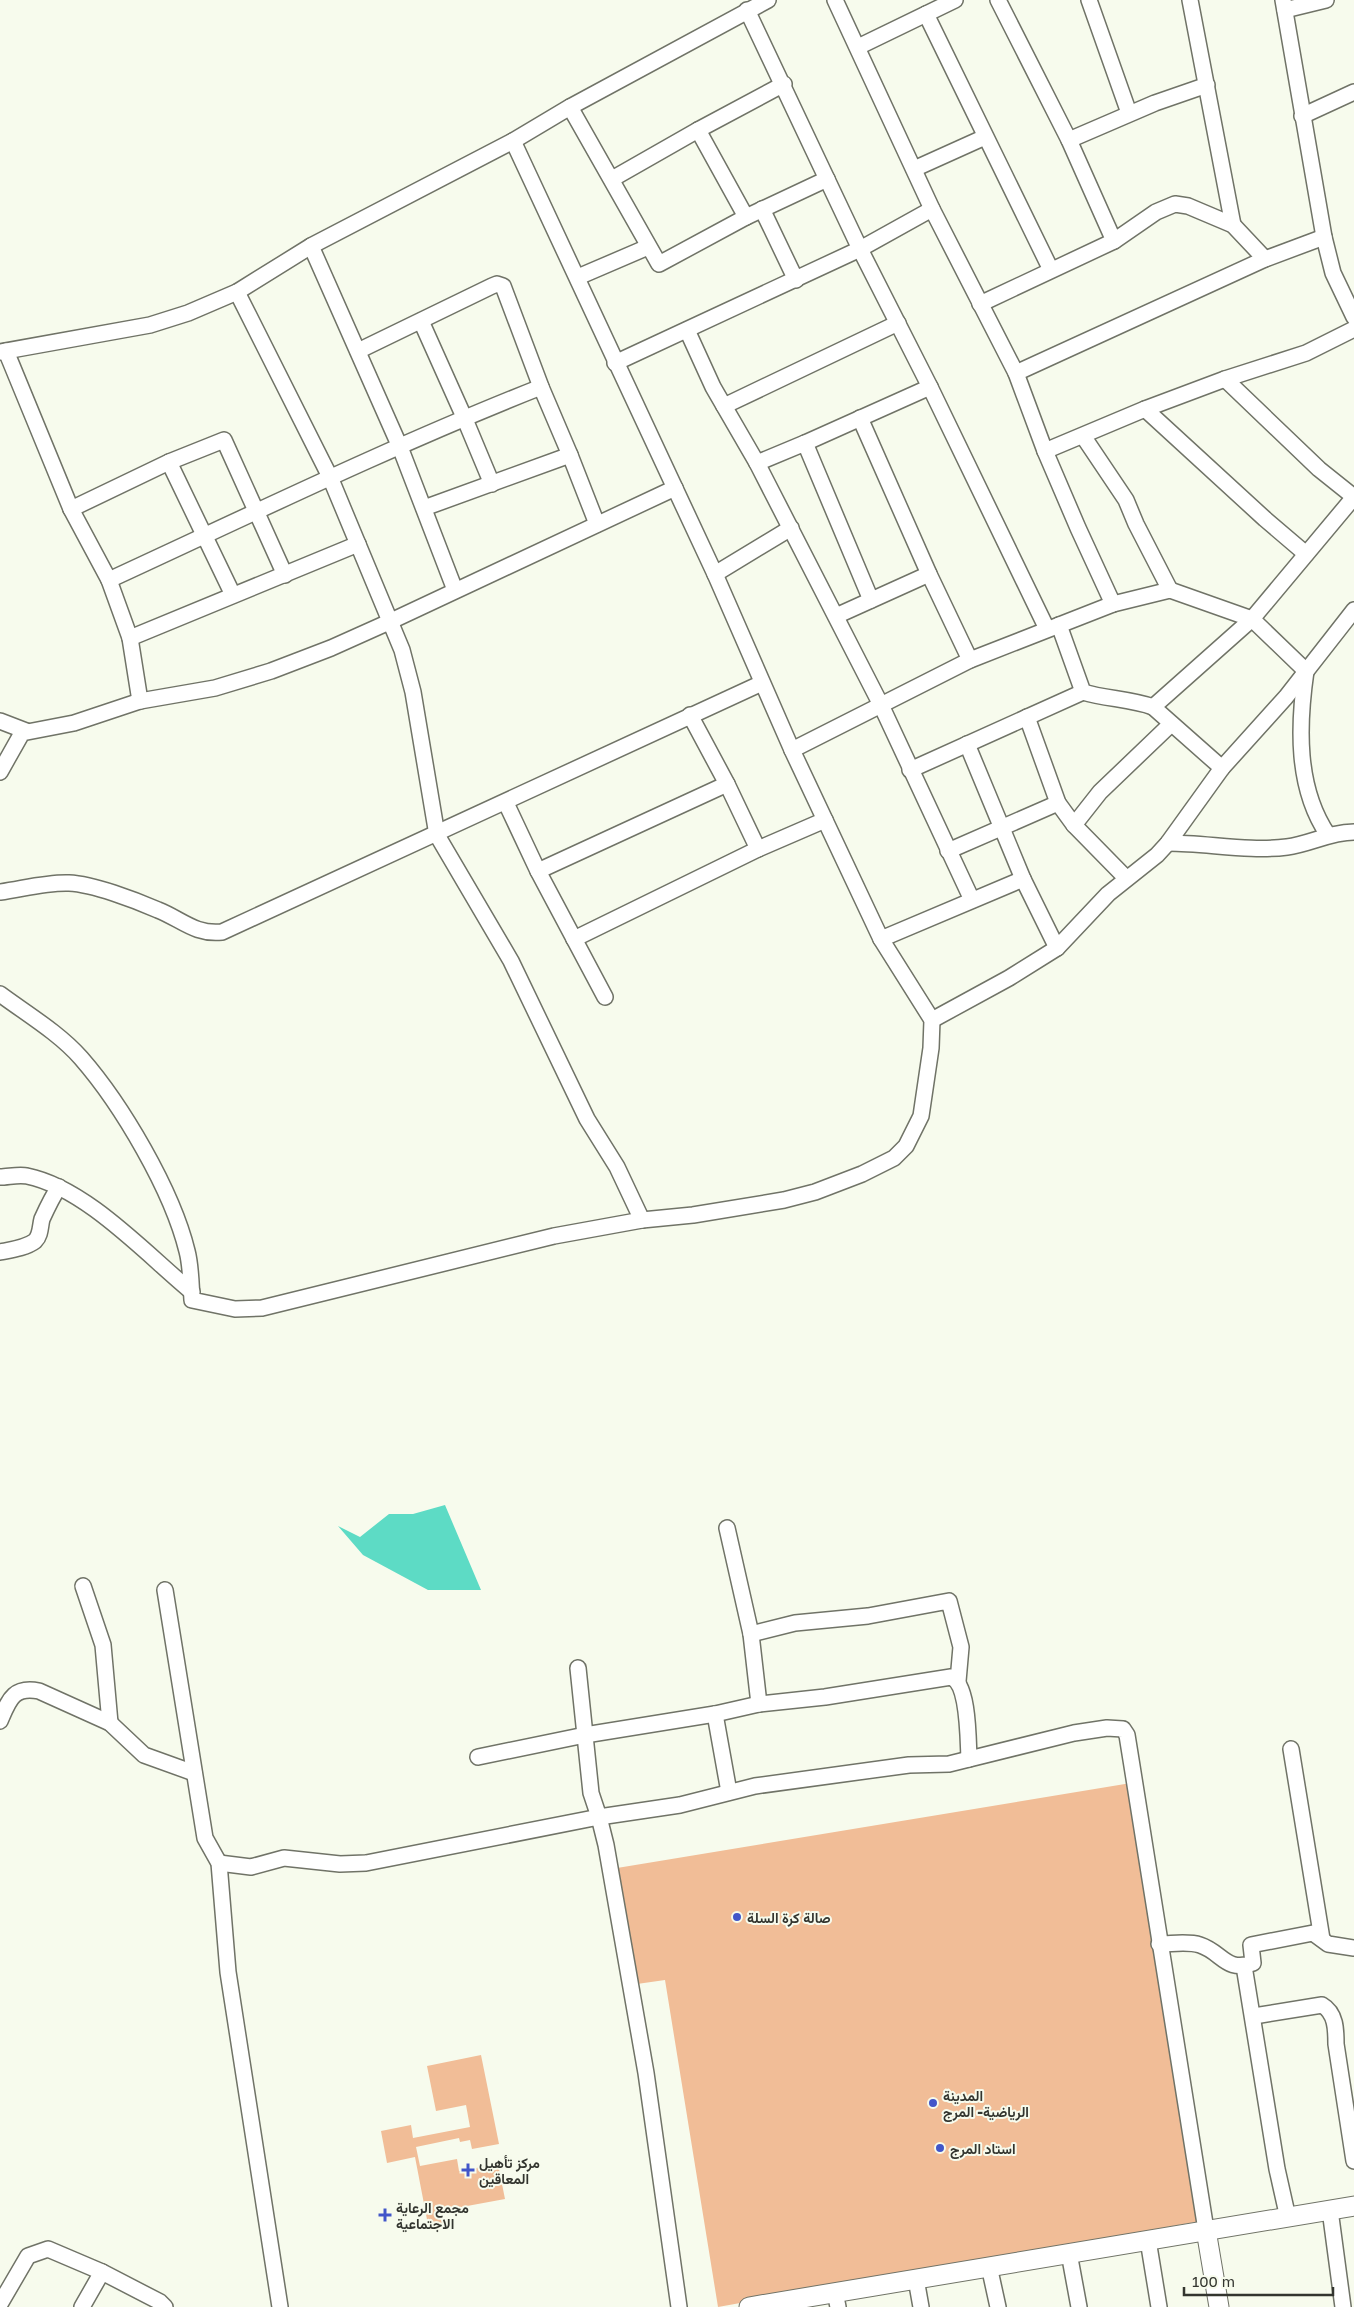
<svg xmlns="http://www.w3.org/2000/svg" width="1354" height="2307" font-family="'Golos Text',Vazirmatn,sans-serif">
<rect width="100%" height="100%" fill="#f7fbed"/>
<!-- green -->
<g fill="#f1bd97">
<polygon points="1131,1783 1201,2221 718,2307 665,1980 630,1985 611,1869"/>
<polygon points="481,2055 499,2144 472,2149 470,2140 460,2142 459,2138 416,2147 420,2166 457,2159 459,2171 498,2164 505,2199 440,2211 443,2227 429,2230 415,2157 387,2163 381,2131 411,2125 413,2138 470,2127 466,2105 436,2111 427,2066"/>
</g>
<!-- water -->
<polygon fill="#5ddbc5" points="445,1505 481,1590 428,1590 363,1555 338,1526 360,1537 389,1514 413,1514"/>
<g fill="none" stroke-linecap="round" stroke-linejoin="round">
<!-- minor casing -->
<g stroke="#707367" stroke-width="18">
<g id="minor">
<polyline points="835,0 932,209 1016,373 1045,451 1078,528 1113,604"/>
<polyline points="998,0 1069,140 1114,241"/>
<polyline points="1089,0 1129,113"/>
<polyline points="1190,0 1233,225"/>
<polyline points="1283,0 1324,237 1333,273 1354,317"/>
<polyline points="747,10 860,249 930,387 1047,629"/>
<polyline points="1285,10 1326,0"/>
<polyline points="926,14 1051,270"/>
<polyline points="858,47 955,0"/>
<polyline points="570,107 659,264 746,217 827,179"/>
<polyline points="1302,116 1354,92"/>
<polyline points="698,130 746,217"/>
<polyline points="1069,140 1155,103 1207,85"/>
<polyline points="914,169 985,137"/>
<polyline points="612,179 698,130 784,84"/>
<polyline points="762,209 796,280"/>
<polyline points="311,246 400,447 455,590"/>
<polyline points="578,277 648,247"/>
<polyline points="237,292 330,477 402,650 413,692 437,835 511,961 587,1119 617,1167 642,1220"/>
<polyline points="980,304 1114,241 1156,212 1175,204 1188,206 1233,225 1265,259"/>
<polyline points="421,321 464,417 492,484"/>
<polyline points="687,330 713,387 757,463 881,705 972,900"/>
<polyline points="6,351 71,509 109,580 130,638 140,701"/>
<polyline points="358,351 492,286 497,284 503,286 541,387 570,455 597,524"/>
<polyline points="0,352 150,325 188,313 237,292 311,246 513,141 570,107 768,0"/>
<polyline points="615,363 860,249 932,209"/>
<polyline points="1016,373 1265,259 1324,237"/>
<polyline points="1225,379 1319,469 1354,497"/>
<polyline points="724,406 898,323"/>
<polyline points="1145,409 1265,519 1306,554"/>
<polyline points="860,418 929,574 970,660"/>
<polyline points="1083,436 1126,500 1136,524 1170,590"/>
<polyline points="805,443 871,600"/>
<polyline points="1045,451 1145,409 1225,379 1306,353 1354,329"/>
<polyline points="169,462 233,595"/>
<polyline points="757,463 805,443 930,387"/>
<polyline points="424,508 570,455"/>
<polyline points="71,509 169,462 224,440 285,575"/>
<polyline points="715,574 791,528"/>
<path d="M109,580c143,-66 285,-135 432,-193"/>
<polyline points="836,616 929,574"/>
<path d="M1059,625l24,67c23,7 48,7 70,15"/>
<polyline points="130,638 358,544"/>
<polyline points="690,715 727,784 758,849"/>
<polyline points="1027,717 1058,803 1074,825 1126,878"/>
<polyline points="0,721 26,731"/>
<polyline points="967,744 1023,879 1057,948"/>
<path d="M792,750l178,-90 143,-56 57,-14 82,29 54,52c-8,55 -10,117 22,164"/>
<polyline points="1222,768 1153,707 1252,619 1354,497"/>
<polyline points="910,770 1083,692"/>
<polyline points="0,772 22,733 74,723 140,701 215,688 271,671 331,648 389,622 675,488"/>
<polyline points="506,803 538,871 605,997"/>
<polyline points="1074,825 1100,792 1171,724"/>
<path d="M1168,843c39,0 81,9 119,4 23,-3 43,-15 67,-15"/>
<polyline points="948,851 1058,803"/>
<polyline points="538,871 727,784"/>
<path d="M0,892c22,-3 47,-10 69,-9 24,1 66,17 89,27 23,9 37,25 64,22l540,-249"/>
<polyline points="574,939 758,849 825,820"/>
<polyline points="881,939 1023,879"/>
<path d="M0,994c27,20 59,39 81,64 41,47 91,132 106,193 4,15 4,33 5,49l43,9 27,-1 292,-72 88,-16 51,-5 91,-15 31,-8 47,-18 32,-16 12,-12 15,-30 10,-68 1,-28 -51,-81 -89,-189 -77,-176 -202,-433"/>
<polyline points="932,1020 1009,978 1057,948 1108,894 1157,855 1168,843 1222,768 1286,697 1354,610"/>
<path d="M0,1177c8,0 19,-3 27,-1 59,12 119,78 165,116"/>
<path d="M0,1252c10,-2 26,-4 35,-11 6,-6 5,-15 7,-22 5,-11 10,-22 17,-32"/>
<polyline points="727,1528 751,1634 759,1704"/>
<polyline points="83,1586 103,1645 110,1723"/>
<polyline points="165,1590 205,1838 219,1863 228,1972 280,2307"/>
<polyline points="751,1634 795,1623 868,1616 949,1601 961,1647 958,1681"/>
<polyline points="578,1668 591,1793 599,1817 680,1805 755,1786 909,1765 949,1764 1074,1733 1107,1728 1123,1729 1127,1735 1132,1766 1206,2230"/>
<polyline points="715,1714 729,1792"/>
<path d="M0,1721c9,-21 13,-35 39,-30l71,32 34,32 50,18"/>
<polyline points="1291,1749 1322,1939"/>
<path d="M478,1757l107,-22 130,-21 44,-10 66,-7 126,-20c18,7 17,64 18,82"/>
<polyline points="219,1863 251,1867 284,1858 340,1864 366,1863 599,1817 606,1845 646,2073 679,2307"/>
<path d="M1159,1944c13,0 29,-3 41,1 22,7 26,28 53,18l-2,-18 62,-12 15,11 26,4"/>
<polyline points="1244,1966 1277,2169 1288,2218"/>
<path d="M1254,2016l68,-11c14,8 14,25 14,39l18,117"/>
<polyline points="1330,2210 1343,2307"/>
<polyline points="1148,2240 1159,2307"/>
<polyline points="1069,2253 1079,2307"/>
<polyline points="989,2266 998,2307"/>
<polyline points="916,2279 921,2307"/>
<polyline points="835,2292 838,2307"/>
<polyline points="0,2304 28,2256 48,2249 102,2272 160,2302 165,2307"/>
<polyline points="82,2307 102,2272"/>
</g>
</g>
<!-- major casing -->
<g stroke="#707367" stroke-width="21">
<g id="major">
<polyline points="1206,2230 1219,2307"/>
<polyline points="749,2307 1354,2206"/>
</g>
</g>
<!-- minor -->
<use href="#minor" stroke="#fff" stroke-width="15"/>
<!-- major -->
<use href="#major" stroke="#fff" stroke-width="19"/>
</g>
<!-- markers -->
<g fill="#4256c9" stroke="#f7fbed" stroke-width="2">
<circle cx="737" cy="1917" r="5"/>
<circle cx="933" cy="2103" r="5"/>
<circle cx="940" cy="2148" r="5"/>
<path d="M465.5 2162.5h5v5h5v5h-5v5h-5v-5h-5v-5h5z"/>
<path d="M382.5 2207.5h5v5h5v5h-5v5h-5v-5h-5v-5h5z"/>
</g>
<g text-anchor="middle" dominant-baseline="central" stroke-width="4" stroke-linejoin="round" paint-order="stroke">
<!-- poi labels -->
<g font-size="14" font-weight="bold" fill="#33352f" stroke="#f7fbed" text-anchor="start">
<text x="747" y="1917">صالة كرة السلة</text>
<text x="943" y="2095">المدينة<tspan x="943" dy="16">الرياضية- المرج</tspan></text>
<text x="950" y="2148">استاد المرج</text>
<text x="479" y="2162">مركز تأهيل<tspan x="479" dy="16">المعاقين</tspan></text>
<text x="396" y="2207">مجمع الرعاية<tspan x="396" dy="16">الاجتماعية</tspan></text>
</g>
</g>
<!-- scale -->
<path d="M1184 2287v8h149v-8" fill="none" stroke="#33352f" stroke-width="2.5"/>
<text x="1192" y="2287" font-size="15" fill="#33352f" stroke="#f7fbed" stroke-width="4" paint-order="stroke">100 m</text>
</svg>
